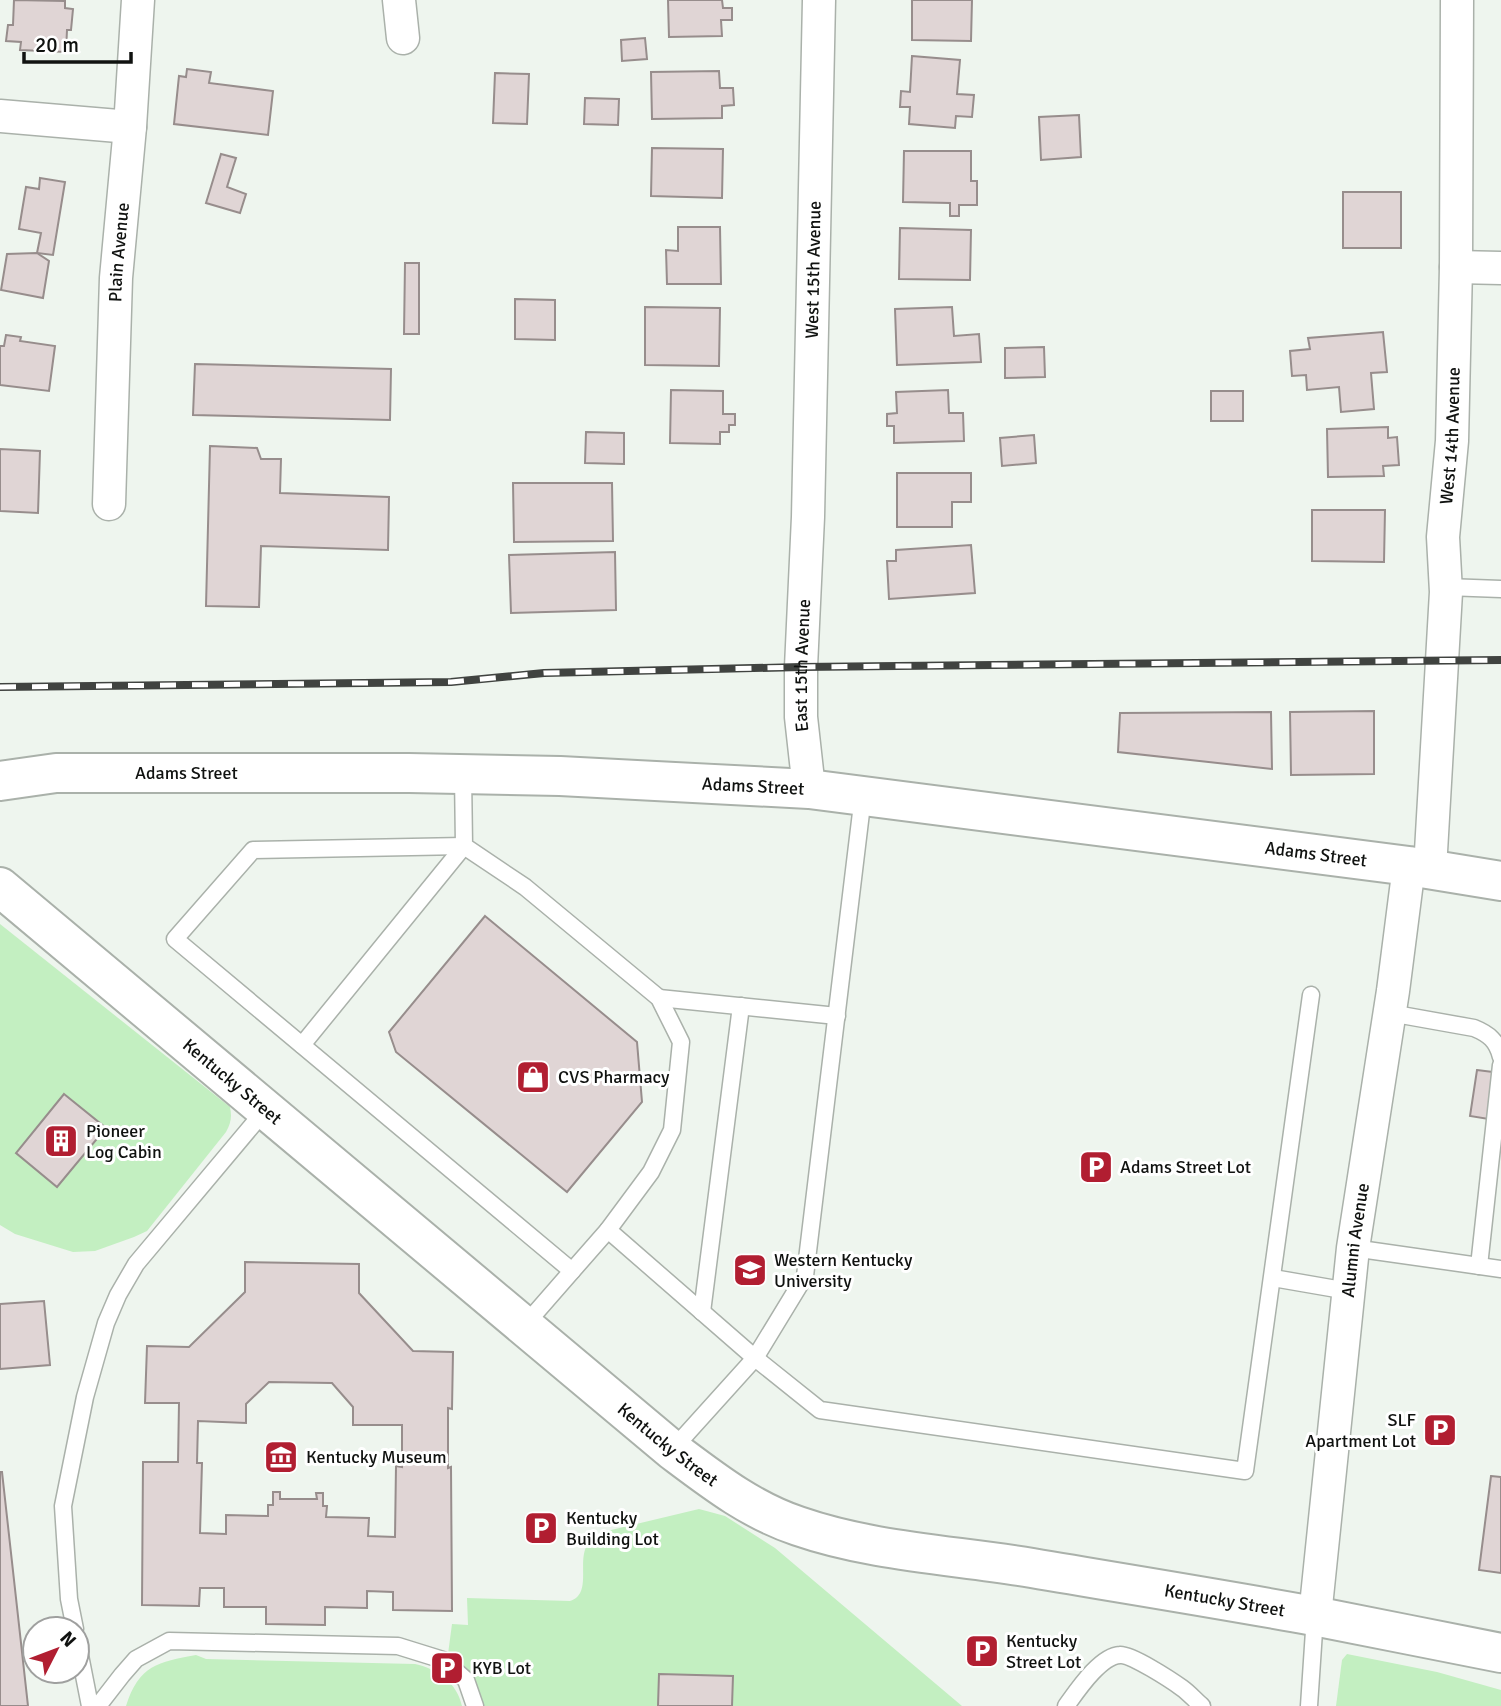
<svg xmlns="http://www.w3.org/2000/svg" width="1501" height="1706" font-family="Signika,sans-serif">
<rect width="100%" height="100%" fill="#eef5ee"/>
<!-- green -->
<g fill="#c3efc1">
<path d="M0,924l230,183c2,10 1,16 -4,25l-79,99 -13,6 -39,14 -22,1 -58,-18 -15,-9z"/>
<path d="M699,1509l26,7 50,32 187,158h-478c-6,-22 -17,-39 -36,-52l4,-30 16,1 -1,-27 103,3c23,-7 6,-41 18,-57 4,-7 12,-10 19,-13z"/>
<polygon points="1347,1654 1437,1672 1501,1690 1501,1706 1336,1706 1342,1660"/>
<path d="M196,1655l10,4 209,5c23,5 42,19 47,42h-336c13,-41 32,-44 70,-51z"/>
</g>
<!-- building -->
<g fill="#e0d5d5" stroke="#978d8c" stroke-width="2" fill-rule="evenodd">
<polygon points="14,0 65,1 65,8 73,9 71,30 67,30 66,52 20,50 21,42 6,41 8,25 13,25"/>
<polygon points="668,0 722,0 723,8 732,8 732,20 721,20 722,36 669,37"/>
<polygon points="912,0 972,0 971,41 912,40"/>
<polygon points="645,38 647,59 622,61 621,40"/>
<polygon points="912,56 960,60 957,94 974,95 972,117 956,116 955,128 909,124 910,107 900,107 901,91 910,92"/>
<polygon points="187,69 211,72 209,83 273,91 268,135 174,124 179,76 186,77"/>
<polygon points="719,71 720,88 733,88 734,105 722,106 722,118 652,119 651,72"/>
<polygon points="495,73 529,74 527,124 493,123"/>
<polygon points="585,98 619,99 618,125 584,124"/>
<polygon points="1079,115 1081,157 1041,160 1039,117"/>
<polygon points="652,148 723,149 722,198 651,196"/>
<polygon points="904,151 971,151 971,181 977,181 977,205 959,205 959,216 950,216 950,203 903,202"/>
<polygon points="221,154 236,158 227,187 246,194 240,213 206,203"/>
<polygon points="40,178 65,182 53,255 37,253 41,233 19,229 26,187 39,189"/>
<rect x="1343" y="192" width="58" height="56"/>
<polygon points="678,227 720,227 721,284 667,284 666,250 678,251"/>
<polygon points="900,228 971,230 970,280 899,279"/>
<polygon points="37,253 49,261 43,298 1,290 7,254"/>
<polygon points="405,263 419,263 419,334 404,334"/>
<polygon points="515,299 555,300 555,340 515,339"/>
<polygon points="645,307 720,308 719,366 645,365"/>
<polygon points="952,307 954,336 979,334 981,362 897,365 895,309"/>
<polygon points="1383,332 1387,372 1371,373 1374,409 1341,412 1339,387 1307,390 1306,375 1292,376 1290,351 1310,349 1308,338"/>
<polygon points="6,335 21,337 20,341 55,346 49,391 0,385 0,346 4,346"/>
<polygon points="1044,347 1045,377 1005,378 1005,348"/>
<polygon points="195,364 391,369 390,420 193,415"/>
<polygon points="671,390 723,391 723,414 735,414 735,425 729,425 729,432 720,432 720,444 670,443"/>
<polygon points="948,390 949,413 963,413 964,441 894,443 894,426 887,426 887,414 897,413 896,392"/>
<rect x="1211" y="391" width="32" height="30"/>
<polygon points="1388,427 1388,438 1397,437 1399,465 1383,466 1384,476 1328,477 1327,429"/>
<polygon points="586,432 624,433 624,464 585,463"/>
<polygon points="1034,435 1036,463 1002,466 1000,438"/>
<polygon points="210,446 257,448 261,459 281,459 280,493 389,497 388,550 261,546 259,607 206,606"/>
<polygon points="0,449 40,451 38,513 0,511"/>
<polygon points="897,473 971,473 971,502 952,502 952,527 897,527"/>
<polygon points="513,483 612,483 613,541 514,542"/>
<polygon points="1312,510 1385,510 1384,562 1312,561"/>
<polygon points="971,545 975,593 889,599 887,561 896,561 896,550"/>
<polygon points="615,552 616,610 511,613 509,555"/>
<polygon points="1374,711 1374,774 1291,775 1290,712"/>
<polygon points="1271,712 1272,769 1118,752 1120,713"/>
<polygon points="485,916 637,1042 642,1102 567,1192 396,1052 389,1032"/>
<polygon points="1477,1070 1501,1073 1501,1121 1470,1116"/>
<polygon points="64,1094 106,1128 57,1187 16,1153"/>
<path d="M245,1262l114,2v29l54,58 40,1 -1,57 -4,-1v60l3,-1 1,144 -59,-1v-18l-26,-1v17l-42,-1v18l-59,-1v-17h-42v-19h-24l-1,18 -57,-1 1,-143h35l1,-59h-34l2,-57 42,1 56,-55zM269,1382l63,1 21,24v18h49v42l-6,-1 -1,71 -27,-1 1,-18 -43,-1 1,-11h-4v-13h-7l1,6h-37v-7h-7v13h-5v11l-42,-1v19l-26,-1 2,-70h-5l1,-42 48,2v-19z"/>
<polygon points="44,1301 50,1365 0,1369 0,1304"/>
<polygon points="0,1472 2,1472 28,1706 0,1706"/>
<polygon points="1491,1476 1501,1477 1501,1573 1479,1570"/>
<polygon points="659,1674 733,1676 732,1706 658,1706"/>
</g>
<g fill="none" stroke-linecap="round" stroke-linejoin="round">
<!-- lane casing -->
<g stroke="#aab1aa" stroke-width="19">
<g id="lane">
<polyline points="1446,587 1501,589"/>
<polyline points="463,774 464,846 525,887 659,998 681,1042 672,1130 651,1172 608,1230 755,1358 820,1410 1245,1471 1311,995"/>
<polyline points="464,846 253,850 175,939 572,1271 524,1326"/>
<polyline points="659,998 837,1016"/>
<path d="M1390,1013l84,15c15,6 23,13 27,29"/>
<polyline points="302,1045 464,846"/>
<polyline points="1353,1248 1501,1269"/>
<polyline points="1479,1266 1501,1065"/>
<polyline points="572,1271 608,1230"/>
<polyline points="1273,1278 1348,1291"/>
<polyline points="702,1312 741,1006"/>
<polyline points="672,1450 755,1358 805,1276 863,796"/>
<polyline points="75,1629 69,1599 63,1506 85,1397 106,1323 118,1295 136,1264 266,1109"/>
<polyline points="77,1640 90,1706"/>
<polyline points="98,1706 122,1675 136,1659 169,1641 398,1646 443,1660 466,1680 475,1706"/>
<path d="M1066,1706c11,-15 34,-50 54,-51 11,-1 51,25 62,33 7,5 13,12 20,18"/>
<polyline points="1309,1706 1315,1616"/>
</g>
</g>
<!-- street casing -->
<g stroke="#aab1aa" stroke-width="35">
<g id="street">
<polyline points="399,0 403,38"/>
<polyline points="0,116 130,127"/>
<polyline points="1456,267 1501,268"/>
<path id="s1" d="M109,504l7,-226 14,-151 8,-127"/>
<path id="s2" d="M809,789l-8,-72v-50l7,-150 11,-517"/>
<path id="s3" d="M1430,869l16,-277 -3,-55 9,-96 4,-174 1,-267"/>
<path id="s4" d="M1315,1616l38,-368 40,-257 16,-125"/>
</g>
</g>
<!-- primary casing -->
<g stroke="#aab1aa" stroke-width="42">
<g id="primary">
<path id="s5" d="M0,781l56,-8h353l151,3 249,13 600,77 92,15"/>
<path id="s6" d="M0,887l672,563c40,30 78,60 126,76 75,26 157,29 234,42 94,16 188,31 282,48 62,12 125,25 187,37"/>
</g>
</g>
<!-- lane -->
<use href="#lane" stroke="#fff" stroke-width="16"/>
<!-- street -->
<use href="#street" stroke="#fff" stroke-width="32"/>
<!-- primary -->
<use href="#primary" stroke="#fff" stroke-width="38"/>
<!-- rail casing -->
<g stroke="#404340" stroke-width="8">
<polyline id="rail" points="0,687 451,682 544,673 801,667 1501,660"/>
</g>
<!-- rail -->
<use href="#rail" stroke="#fff" stroke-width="5" stroke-dasharray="16" stroke-linecap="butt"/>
</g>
<!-- icons -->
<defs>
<g id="shop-square" transform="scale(1.75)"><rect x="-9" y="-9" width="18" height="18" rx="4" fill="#b11e31" stroke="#fff"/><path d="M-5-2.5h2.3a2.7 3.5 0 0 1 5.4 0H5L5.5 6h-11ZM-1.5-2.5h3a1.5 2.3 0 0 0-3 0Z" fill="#fff"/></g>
<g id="building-square" transform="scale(1.75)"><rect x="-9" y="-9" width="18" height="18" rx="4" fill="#b11e31" stroke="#fff"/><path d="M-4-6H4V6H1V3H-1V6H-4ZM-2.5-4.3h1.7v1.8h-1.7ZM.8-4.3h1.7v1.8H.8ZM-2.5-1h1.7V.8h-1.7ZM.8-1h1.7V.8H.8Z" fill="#fff"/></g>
<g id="parking-square" transform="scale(1.75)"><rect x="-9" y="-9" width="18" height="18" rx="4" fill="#b11e31" stroke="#fff"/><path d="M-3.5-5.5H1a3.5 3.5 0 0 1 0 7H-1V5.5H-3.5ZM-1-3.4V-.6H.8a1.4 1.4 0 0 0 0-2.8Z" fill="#fff"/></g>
<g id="university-square" transform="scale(1.75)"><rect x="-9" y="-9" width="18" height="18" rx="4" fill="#b11e31" stroke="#fff"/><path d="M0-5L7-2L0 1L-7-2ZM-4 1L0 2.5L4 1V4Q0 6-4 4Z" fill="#fff"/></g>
<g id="museum-square" transform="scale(1.75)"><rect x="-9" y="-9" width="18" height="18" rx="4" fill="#b11e31" stroke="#fff"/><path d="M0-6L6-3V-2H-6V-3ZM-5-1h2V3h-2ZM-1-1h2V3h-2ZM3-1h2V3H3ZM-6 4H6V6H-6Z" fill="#fff"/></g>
</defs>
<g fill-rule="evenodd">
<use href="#shop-square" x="533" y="1077"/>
<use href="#building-square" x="61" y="1141"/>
<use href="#parking-square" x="1096" y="1167"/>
<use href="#university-square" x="750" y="1270"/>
<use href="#parking-square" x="1440" y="1430"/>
<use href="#museum-square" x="281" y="1457"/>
<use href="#parking-square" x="541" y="1528"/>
<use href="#parking-square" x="982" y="1651"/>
<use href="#parking-square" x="447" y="1668"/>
</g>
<g text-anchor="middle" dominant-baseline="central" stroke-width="6" stroke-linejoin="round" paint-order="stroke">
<!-- street labels -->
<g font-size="18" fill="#101210" stroke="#fff">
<text stroke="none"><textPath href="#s1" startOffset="252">Plain Avenue</textPath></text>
<text stroke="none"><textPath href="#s2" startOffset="520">West 15th Avenue</textPath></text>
<text stroke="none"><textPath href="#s3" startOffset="434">West 14th Avenue</textPath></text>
<text stroke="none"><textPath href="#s2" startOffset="124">East 15th Avenue</textPath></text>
<text stroke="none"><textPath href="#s5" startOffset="187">Adams Street</textPath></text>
<text stroke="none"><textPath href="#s5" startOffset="754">Adams Street</textPath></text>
<text stroke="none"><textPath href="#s5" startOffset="1321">Adams Street</textPath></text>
<text stroke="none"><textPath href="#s6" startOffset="303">Kentucky Street</textPath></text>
<text stroke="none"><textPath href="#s4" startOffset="378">Alumni Avenue</textPath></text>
<text stroke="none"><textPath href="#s6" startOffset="870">Kentucky Street</textPath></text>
<text stroke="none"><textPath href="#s6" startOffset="1458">Kentucky Street</textPath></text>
</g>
<!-- poi labels -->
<g font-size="18" fill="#101210" stroke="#fff" text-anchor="start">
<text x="558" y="1077">CVS Pharmacy</text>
<text x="86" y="1131">Pioneer<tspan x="86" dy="21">Log Cabin</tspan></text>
<text x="1120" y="1167">Adams Street Lot</text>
<text x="774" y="1260">Western Kentucky<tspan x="774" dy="21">University</tspan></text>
<text x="1416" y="1420" text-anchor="end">SLF<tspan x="1416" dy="21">Apartment Lot</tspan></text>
<text x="306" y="1457">Kentucky Museum</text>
<text x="566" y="1518">Kentucky<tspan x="566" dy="21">Building Lot</tspan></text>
<text x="1006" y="1641">Kentucky<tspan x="1006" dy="21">Street Lot</tspan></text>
<text x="472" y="1668">KYB Lot</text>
</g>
</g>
<!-- north arrow -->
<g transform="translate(56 1650) rotate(48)"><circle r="33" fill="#ffffff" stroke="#9fa09f" stroke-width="2"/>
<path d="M0-5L12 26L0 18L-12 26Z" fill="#b11e31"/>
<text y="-10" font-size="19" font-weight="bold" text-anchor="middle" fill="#101210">N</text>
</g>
<!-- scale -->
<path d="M24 52v10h107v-10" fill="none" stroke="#101210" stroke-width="3.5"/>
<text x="35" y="52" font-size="21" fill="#101210" stroke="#ffffff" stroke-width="5" paint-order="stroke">20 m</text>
</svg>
